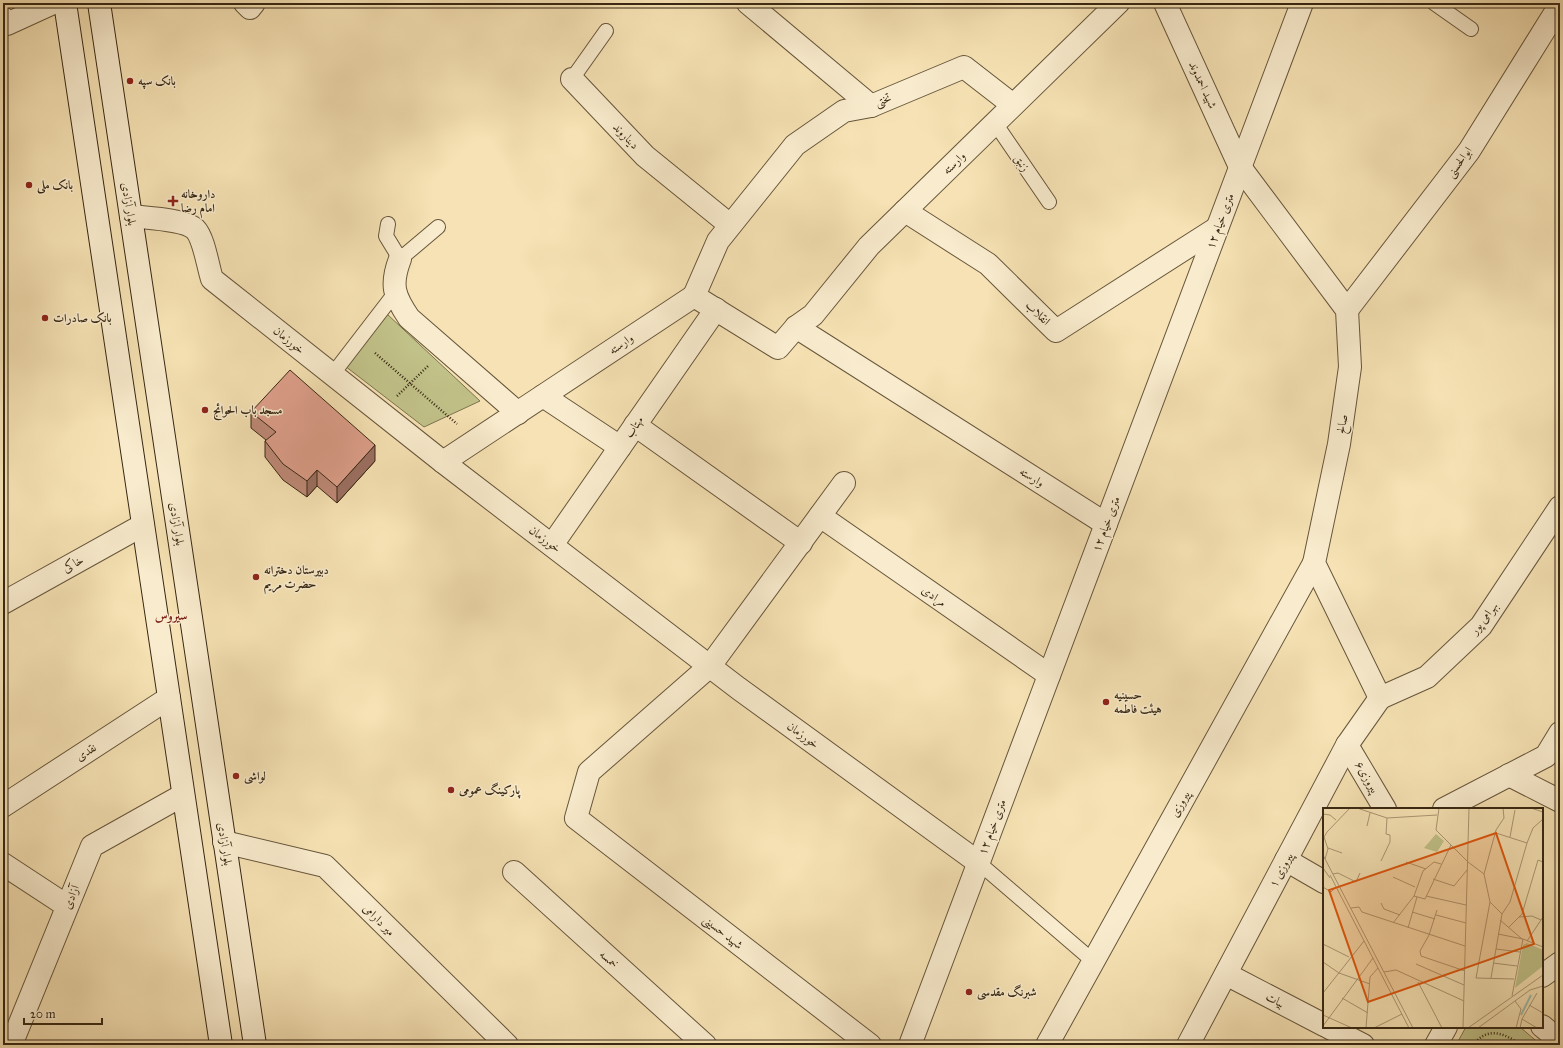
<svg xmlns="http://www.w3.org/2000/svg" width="1563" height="1048" font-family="'IM FELL Great Primer',Amiri,serif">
<rect width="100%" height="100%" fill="#f6e2b4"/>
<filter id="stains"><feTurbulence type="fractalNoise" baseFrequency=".005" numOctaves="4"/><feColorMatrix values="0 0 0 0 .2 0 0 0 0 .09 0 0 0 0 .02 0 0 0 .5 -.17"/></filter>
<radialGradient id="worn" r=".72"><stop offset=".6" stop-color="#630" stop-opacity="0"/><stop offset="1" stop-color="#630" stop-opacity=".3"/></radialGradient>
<!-- green -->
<g fill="#c1c289" stroke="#7c744e">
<polygon points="387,314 480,401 424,427 345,366"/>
<polygon points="1466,1027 1520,1027 1541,1045 1456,1045"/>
</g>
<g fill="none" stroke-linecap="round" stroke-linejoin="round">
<!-- service casing -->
<g stroke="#67563b" stroke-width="16">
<g id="service">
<polyline points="1434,3 1471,29"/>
<polyline points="572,79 606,31"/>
<polyline points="995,123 1049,202"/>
<polyline points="388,224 386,236 400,259 438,227"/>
<polyline points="332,375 395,293"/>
<polyline points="979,863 1093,961"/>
</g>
</g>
<!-- minor casing -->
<g stroke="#67563b" stroke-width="24">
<g id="minor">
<polyline points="245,3 250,8 254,3"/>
<polyline points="748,3 871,106"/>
<polyline points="1165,3 1240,167 1347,310 1350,367 1339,444 1314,563 1380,698"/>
<polyline points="3,18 7,24 53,3"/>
<polyline points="572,79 645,156 730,225"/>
<polyline points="905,211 988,264 1056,331 1217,228"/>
<path d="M131,216c15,2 53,3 64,13 9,9 13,38 17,50l231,183 295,226 241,175"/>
<path d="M400,259c-10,26 -6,37 9,59l109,95"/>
<polyline points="694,296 778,348 796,327 813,315 869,246 1118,3"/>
<polyline points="694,296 718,241 795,145 844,111 871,106 964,67 1013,105"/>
<polyline points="1347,310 1469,151 1560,5"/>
<polyline points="796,327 1106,524"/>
<polyline points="543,396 620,447"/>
<polyline points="635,425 801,543"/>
<polyline points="443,462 694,296"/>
<polyline points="844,483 710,666 589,772 576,818 870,1045"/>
<polyline points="820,516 1049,675"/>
<polyline points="552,545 716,309"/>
<polyline points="3,603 143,525"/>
<polyline points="1380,698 1427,677 1481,626 1560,507"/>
<polyline points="1347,745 1385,809"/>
<polyline points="1509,775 1560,801"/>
<polyline points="3,806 169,698"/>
<polyline points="1444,809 1546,756 1560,733"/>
<polyline points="224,842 325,866 507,1045"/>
<polyline points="1286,860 1324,882"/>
<polyline points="3,864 67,906"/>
<polyline points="514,872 705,1045"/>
<polyline points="1226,974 1324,1025"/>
<polyline points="1542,976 1560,963"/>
<polyline points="1542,1026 1560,1041"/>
<polyline points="1328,1027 1363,1045"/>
<polyline points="11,1045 92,846 183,795"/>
<polyline points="1047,1045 1314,563"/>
<polyline points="1188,1045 1347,745 1380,698"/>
<polyline points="1436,1045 1446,1027"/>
</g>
</g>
<!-- tertiary casing -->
<g stroke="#67563b" stroke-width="24">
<polyline id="tertiary" points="910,1045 1302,3"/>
</g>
<!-- secondary casing -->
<g stroke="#372713" stroke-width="24">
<g id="secondary">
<polyline points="65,3 221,1045"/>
<polyline points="99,3 255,1045"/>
</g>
</g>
<!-- path -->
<g stroke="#372713" stroke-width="2.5" stroke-dasharray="1 2" stroke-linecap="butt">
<polyline points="375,353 457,424"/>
<polyline points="397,396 428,366"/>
<path d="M1474,1045c12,-19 32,-12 46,0"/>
</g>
<!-- service -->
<use href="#service" stroke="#f9ecce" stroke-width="14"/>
<!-- minor -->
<use href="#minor" stroke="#f9ecce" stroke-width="22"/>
<!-- tertiary -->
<use href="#tertiary" stroke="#f9ecce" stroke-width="22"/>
<!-- secondary -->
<use href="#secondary" stroke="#f9ecce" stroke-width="22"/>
</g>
<!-- wall -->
<polygon fill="#bf8978" stroke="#372713" points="251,412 375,461 337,503 317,486 307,497 283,480 265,457 265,441 266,440 251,428"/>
<!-- shaded-wall -->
<g fill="#9b6f61" stroke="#372713">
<polygon points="375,445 375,461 337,503 337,487"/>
<polygon points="317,470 317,486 307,497 307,481"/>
</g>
<!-- building -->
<polygon fill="#de9f8b" stroke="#372713" points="290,370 375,445 337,487 317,470 307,481 283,464 265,441 276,432 251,412"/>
<!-- markers -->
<g fill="#8f2418" stroke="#f9ecce" stroke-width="1.5">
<circle cx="130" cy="81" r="4"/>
<circle cx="29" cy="185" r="4"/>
<path d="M171 195h4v4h4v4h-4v4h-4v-4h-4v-4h4z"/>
<circle cx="45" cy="318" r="4"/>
<circle cx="205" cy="410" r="4"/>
<circle cx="256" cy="577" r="4"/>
<circle cx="1106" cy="702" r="4"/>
<circle cx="236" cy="776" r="4"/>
<circle cx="451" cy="790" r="4"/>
<circle cx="969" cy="992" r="4"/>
</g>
<g text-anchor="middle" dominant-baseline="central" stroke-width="3" stroke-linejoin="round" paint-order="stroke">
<!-- poi labels -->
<g font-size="12" font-weight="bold" fill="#372713" stroke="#f9ecce" text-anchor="start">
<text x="138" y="81">بانک سپه</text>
<text x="37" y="185">بانک ملی</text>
<text x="181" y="194">داروخانه<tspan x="181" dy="14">امام رضا</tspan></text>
<text x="53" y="318">بانک صادرات</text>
<text x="213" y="410">مسجد باب الحوائج</text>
<text x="264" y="570">دبیرستان دخترانه<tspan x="264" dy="14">حضرت مریم</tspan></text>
<text x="1114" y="695">حسینیه<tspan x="1114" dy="14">هیئت فاطمه</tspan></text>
<text x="244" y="776">لواشی</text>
<text x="459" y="790">پارکینگ عمومی</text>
<text x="977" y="992">شبرنگ مقدسی</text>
</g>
<!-- street labels -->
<g font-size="12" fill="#372713" stroke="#f9ecce">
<text transform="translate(1203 85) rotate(65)">شهید احمدوند</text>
<text transform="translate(883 100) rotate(-20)">تختی</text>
<text transform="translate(626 136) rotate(46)">دیناروند</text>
<text transform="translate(1459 162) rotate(-54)">ابوالحسنی</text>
<text transform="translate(954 163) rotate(-44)">وارسته</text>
<text transform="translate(1022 163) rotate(56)">زنبق</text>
<text transform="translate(129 204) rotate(81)">بلوار آزادی</text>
<text transform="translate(1220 221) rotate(-69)">۱۲ متری خیام</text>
<text transform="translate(1038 313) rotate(44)">انقلاب</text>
<text transform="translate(289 340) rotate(39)">خورزمان</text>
<text transform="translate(621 344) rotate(-34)">وارسته</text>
<text transform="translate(1342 424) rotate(-82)">صالح</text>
<text transform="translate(634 427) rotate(-56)">مهتاب</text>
<text transform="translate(1032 477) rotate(32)">وارسته</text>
<text transform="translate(177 524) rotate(81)">بلوار آزادی</text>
<text transform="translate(1106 524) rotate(-69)">۱۲ متری خیام</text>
<text transform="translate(545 539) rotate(37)">خورزمان</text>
<text transform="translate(73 564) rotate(-29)">خاکی</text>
<text transform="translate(934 596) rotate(35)">مرادی</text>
<text transform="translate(1484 618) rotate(-52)">بهرامی پور</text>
<text transform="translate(803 735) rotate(36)">خورزمان</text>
<text transform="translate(86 752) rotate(-33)">نقدی</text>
<text transform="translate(1367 777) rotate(60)">پیروزی۶</text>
<text transform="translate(1180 804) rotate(-61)">پیروزی</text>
<text transform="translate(992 827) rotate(-69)">۱۲ متری خیام</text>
<text transform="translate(225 844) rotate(81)">بلوار آزادی</text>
<text transform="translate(1281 870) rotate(-62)">پیروزی ۱</text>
<text transform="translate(71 897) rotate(-68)">آزادی</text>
<text transform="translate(379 920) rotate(45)">میر دارامی</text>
<text transform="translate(723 932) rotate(38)">شهید حسینی</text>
<text transform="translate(609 959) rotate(42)">خمسه</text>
<text transform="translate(1275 1000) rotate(27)">بیات</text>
</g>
<!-- neighbourhood labels -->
<g font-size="13" font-weight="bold" fill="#7a1f14" stroke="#f9ecce">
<text x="171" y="616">سیروس</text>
</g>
</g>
<!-- overview -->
<g transform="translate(1323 808)">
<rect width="220" height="220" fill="#f6e2b4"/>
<path d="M113,26l8,7 -7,11 -13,-4zM204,135l16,7v16l-28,22 8,-43z" fill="#c1c289"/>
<path fill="none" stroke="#9dbdb0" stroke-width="2" d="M198,207l10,-20"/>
<path fill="none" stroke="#aa9774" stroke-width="1" d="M34,0l30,10 50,-3M116,0l-3,22 32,32 16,12 6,28 12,12M208,0l12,4M0,6l7,1 6,5M44,18l3,-13M173,25l31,10M187,29l5,-27M5,40l14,5M0,47l90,173M2,51l3,-10 -4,-12 3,-5 23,-24M58,53l9,-19v-7l-4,-1 1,-16M83,54l20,7M0,60l7,10M10,66l5,-1 18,9 4,-9M161,66l12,-44 8,-12 -1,-10M7,67l79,153M70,69l22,10M110,71l21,7 13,-16M0,79l8,5 5,-5M91,88l11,3 26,-54M91,88l9,-25 11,-9 7,2M103,88l40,9M167,94l-14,76 38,1M58,95l3,6 16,6M28,100l8,-1 3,5 103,34M114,102l-8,25 -9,16 1,5 44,15M89,104l23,7M179,106l8,-12 17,-59 6,-15 10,-9M113,107l30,8M196,109l13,-1 9,4M177,112l22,19M70,115l21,-27M186,119l13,-13 16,-54 5,2M85,120l9,-31M175,126l25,5 20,8M204,133l16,-24M0,136l26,13M173,141l24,3M0,154l16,11 31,11M170,155l24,3M93,156l48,21M61,164l12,-2 68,31M168,170l11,-64M95,174l24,46M0,185l41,-52M189,188l11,-57M19,190l26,15M192,193l6,8 -5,19M206,197l14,8M0,207l29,13M199,211l15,9M0,218l50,-68M43,220l4,-51 8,-9M51,220l28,-14M140,220l6,-220M145,220l75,-53M155,220l52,-38 13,-4M197,220l2,-9 15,-26"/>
<path fill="#df560c" fill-opacity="0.15" stroke="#df560c" stroke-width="2" d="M173,25l38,111 -166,58 -39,-112z"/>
<rect width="220" height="220" fill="none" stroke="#372713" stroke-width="2"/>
</g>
<!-- margin -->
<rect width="1563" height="1048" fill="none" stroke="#f6e2b4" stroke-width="16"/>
<rect x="4" y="4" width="1555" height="1040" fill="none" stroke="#372713" stroke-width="2"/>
<rect x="8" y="8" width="1547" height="1032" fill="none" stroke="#372713"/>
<!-- scale -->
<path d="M24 1018v6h78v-6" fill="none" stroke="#372713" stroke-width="2"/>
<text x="30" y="1018" font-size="12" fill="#372713" stroke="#f9ecce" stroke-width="3" paint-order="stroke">20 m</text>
<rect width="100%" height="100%" filter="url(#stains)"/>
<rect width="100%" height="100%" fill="url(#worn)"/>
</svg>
